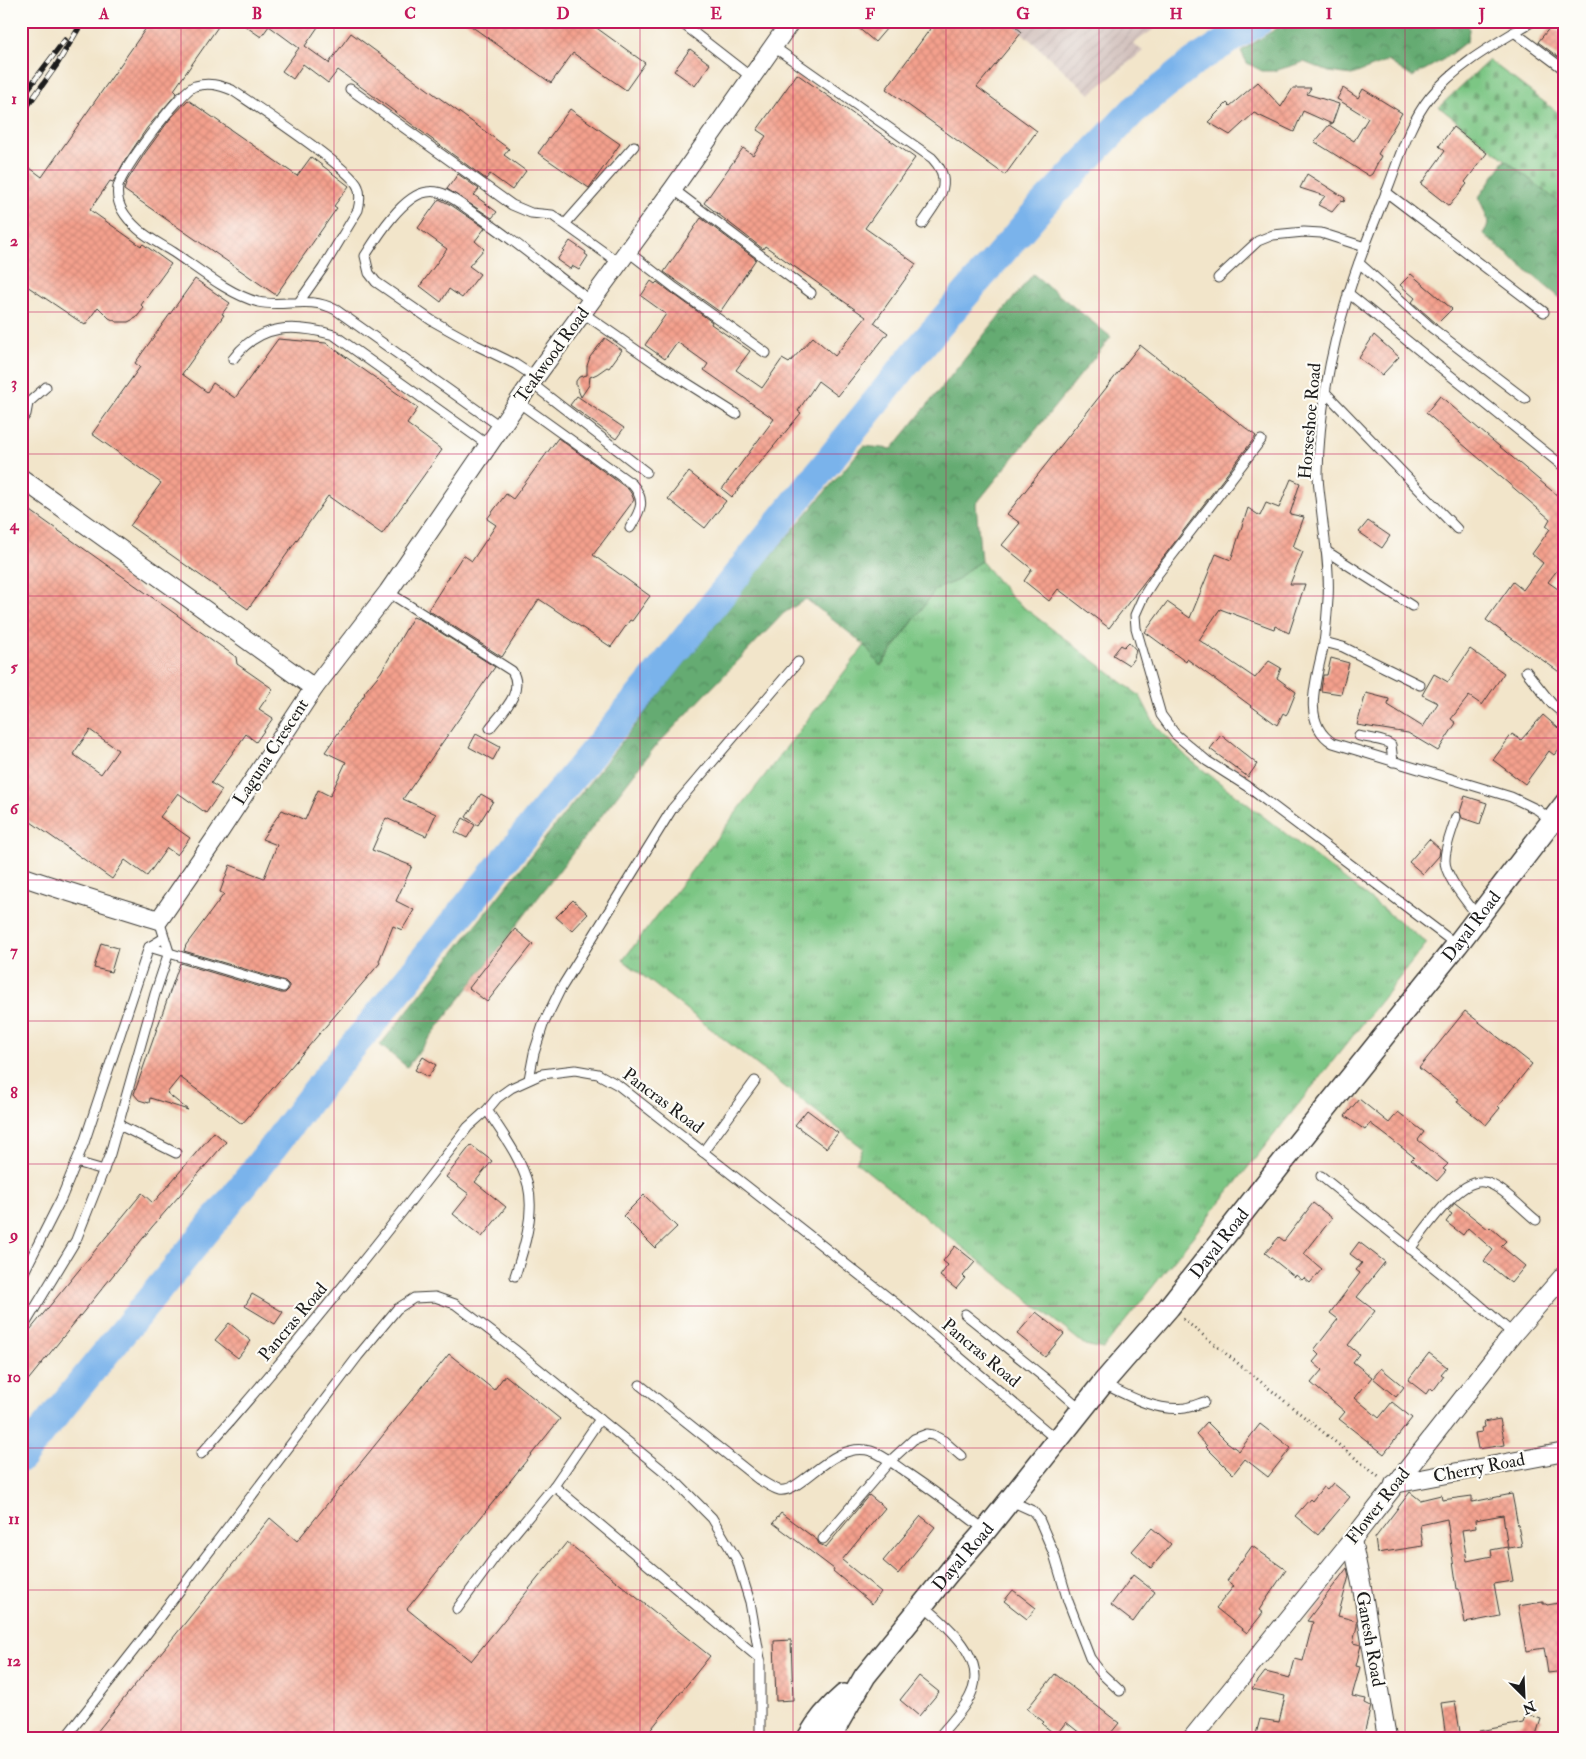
<svg xmlns="http://www.w3.org/2000/svg" width="1586" height="1759" font-family="'IM FELL Double Pica',serif">
<defs>
<pattern id="industrial-furrows" width="10" height="10" patternUnits="userSpaceOnUse" patternTransform="scale(1.25)"><rect width="10" height="10" fill="#d1c0bc"/><path d="M-1 1l2-2M0 10L10 0M9 11l2-2" fill="none" stroke="#b3a4a1"/></pattern>
<pattern id="grass-tufts" width="24" height="20" patternUnits="userSpaceOnUse" patternTransform="scale(1.25)"><rect width="24" height="20" fill="#7cc684"/><path d="M3 7l-1-3M5 7V3M7 7l1-3M15 17l-1-3M17 17v-4M19 17l1-3" fill="none" stroke="#65a06b"/></pattern>
<pattern id="forest-crowns" width="20" height="18" patternUnits="userSpaceOnUse" patternTransform="scale(1.25)"><rect width="20" height="18" fill="#65ab72"/><path d="M2 6a3 3 0 1 1 6 0M12 15a3 3 0 1 1 6 0" fill="none" stroke="#528a5d"/></pattern>
<pattern id="cemetery-stones" width="16" height="16" patternUnits="userSpaceOnUse" patternTransform="scale(1.25)"><rect width="16" height="16" fill="#7cc684"/><path d="M2 7V4a2 2 0 0 1 4 0v3zM10 15v-3a2 2 0 0 1 4 0v3z" fill="#65a06b"/></pattern>
<pattern id="building-cross-hatch" width="8" height="8" patternUnits="userSpaceOnUse" patternTransform="scale(1.25)"><rect width="8" height="8" fill="#f4a08d"/><path d="M0 0l8 8M0 8l8-8" fill="none" stroke="#d18979"/></pattern>
</defs>
<rect width="100%" height="100%" fill="#fdfcf7"/>
<filter id="ink" filterUnits="userSpaceOnUse"><feTurbulence type="fractalNoise" baseFrequency=".02" numOctaves="2"/><feDisplacementMap in="SourceGraphic" scale="10" xChannelSelector="R" yChannelSelector="G"/><feConvolveMatrix kernelMatrix="1 2 1 2 8 2 1 2 1" color-interpolation-filters="sRGB"/></filter>
<filter id="wash" filterUnits="userSpaceOnUse"><feTurbulence type="fractalNoise" baseFrequency=".0096" numOctaves="4" result="noise"/><feDisplacementMap in="SourceGraphic" scale="20" xChannelSelector="R" yChannelSelector="G"/><feGaussianBlur stdDeviation="1.12" result="paint"/><feColorMatrix in="noise" values="0 0 0 0 0 0 0 0 0 0 0 0 0 0 0 0 0 1.4 0 .05"/><feComposite in="paint" operator="in"/></filter>
<g filter="url(#wash)">
<rect width="100%" height="100%" fill="#f2e5ca"/>
<!-- industrial -->
<g fill="url(#industrial-furrows)">
<polygon points="747,21 774,21 765,33"/>
<polygon points="1009,21 1165,21 1133,44 1143,51 1090,94"/>
</g>
<!-- grass -->
<polygon fill="url(#grass-tufts)" stroke="#4c7150" points="981,561 1014,600 1140,696 1155,725 1189,759 1427,943 1103,1349 1085,1345 856,1162 863,1148 623,960 865,645 881,666 936,589 958,580 966,571"/>
<!-- forest -->
<g fill="url(#forest-crowns)" stroke="#406447">
<polygon points="1288,21 1468,21 1469,30 1467,41 1444,59 1412,77 1388,61 1352,75 1329,72 1304,62 1274,71 1262,71 1247,63 1241,51"/>
<polygon points="1505,160 1565,207 1565,302 1483,234 1489,223 1479,197"/>
<polygon points="1033,274 1111,337 976,504 981,561 966,571 958,580 936,589 880,666 865,645 806,599 784,613 654,748 407,1067 380,1045 762,566 864,446 892,449"/>
</g>
<!-- cemetery -->
<polygon fill="url(#cemetery-stones)" stroke="#4c7150" points="1489,60 1565,118 1565,207 1439,107"/>
<g fill="none" stroke-linecap="round" stroke-linejoin="round">
<!-- river -->
<path stroke="#7ab3eb" stroke-width="29" d="M21,1458c73,-93 150,-182 223,-274 40,-50 77,-103 120,-151l181,-223 107,-129 263,-328 124,-144 94,-98 59,-48 67,-42"/>
</g>
<g id="blocks">
<!-- building -->
<g fill="url(#building-cross-hatch)" fill-rule="evenodd">
<polygon points="151,21 222,21 174,90 177,93 147,128 124,162 113,182 110,181 90,210 141,246 143,244 171,264 141,305 144,308 136,318 128,322 117,322 109,318 98,307 85,325 21,282 21,181 30,168 42,177"/>
<polygon points="238,21 322,21 305,46 330,64 329,63 351,33 509,149 504,155 526,171 512,190 490,174 486,179 338,70 328,83 303,64 293,79 282,71 299,48 269,26 261,37"/>
<polygon points="464,21 587,21 645,63 626,90 573,53 551,83"/>
<polygon points="850,21 893,21 875,42"/>
<polygon points="920,21 1009,21 1022,32 977,87 1037,131 1005,175 886,89 930,29"/>
<polygon points="1551,26 1565,36 1565,62 1538,42"/>
<polygon points="690,49 710,64 695,86 674,71"/>
<polygon points="797,74 915,158 865,228 916,264 874,323 888,333 838,396 818,381 798,411 801,413 732,497 722,489 774,419 704,370 708,364 677,342 665,359 645,345 666,314 641,296 651,281 655,284 657,282 712,322 711,324 750,351 736,370 762,388 782,359 789,363 813,337 835,356 866,317 765,246 763,249 704,203 743,148 753,155 766,136 757,130"/>
<polygon points="1258,82 1281,107 1293,88 1311,88 1307,94 1339,104 1332,124 1303,111 1294,132 1254,113 1230,135 1208,122 1227,103 1230,106"/>
<polygon points="1343,88 1358,98 1363,89 1402,113 1378,154 1381,156 1372,174 1369,176 1315,142 1329,125 1354,141 1368,118 1337,99"/>
<polygon points="188,100 297,176 311,157 349,186 334,206 337,208 276,295 124,190 127,181 145,153 170,119"/>
<polygon points="570,109 620,144 589,188 538,153"/>
<polygon points="1453,127 1487,153 1465,182 1467,184 1449,206 1421,184 1445,151 1439,146"/>
<polygon points="458,174 479,189 474,195 497,212 492,218 447,189"/>
<polygon points="1307,174 1345,198 1344,202 1341,201 1332,212 1318,205 1325,196 1300,188"/>
<polygon points="439,199 451,205 485,228 475,241 484,249 469,266 480,274 462,298 449,289 441,302 420,286 447,249 418,228"/>
<polygon points="701,218 756,259 720,312 664,272"/>
<polygon points="570,241 586,252 585,254 588,256 579,270 572,266 570,269 557,260"/>
<polygon points="1411,274 1452,309 1437,324 1412,302 1415,298 1400,285"/>
<polygon points="195,279 230,303 222,314 224,315 182,374 207,392 213,383 235,398 278,339 326,343 418,408 407,424 442,450 382,534 328,496 248,609 130,526 161,483 92,434 140,367 135,363"/>
<polygon points="1374,335 1399,357 1382,375 1359,358"/>
<polygon points="605,338 622,350 609,368 607,367 597,374 590,377 589,385 581,397 576,385 576,381 579,377 587,375 587,366 590,357"/>
<polygon points="1140,345 1256,436 1109,628 1058,589 1049,601 1024,581 1032,569 1002,545 1020,523 1007,514"/>
<polygon points="577,396 624,428 616,439 570,405"/>
<polygon points="1440,396 1565,502 1565,560 1548,582 1565,594 1565,676 1486,620 1513,582 1523,590 1543,563 1532,554 1550,529 1546,526 1550,519 1426,413"/>
<polygon points="558,438 628,489 631,493 634,500 593,555 650,596 632,621 630,620 611,647 539,599 502,657 428,610 463,555 472,561 496,525 487,519 506,494 513,499"/>
<polygon points="689,472 726,501 705,528 668,499"/>
<polygon points="1291,479 1300,483 1290,514 1304,517 1293,547 1303,552 1290,584 1305,584 1289,633 1275,626 1274,629 1220,609 1199,640 1255,678 1269,661 1281,668 1277,678 1296,692 1288,712 1286,715 1283,713 1277,725 1187,659 1186,662 1145,632 1167,602 1190,618 1216,554 1231,560 1248,508 1260,516 1266,503 1279,508"/>
<path d="M21,504l215,153 1,7 36,25 -14,20 14,9 -17,24 -10,-8 -35,49 11,7 -16,23 -28,-20 -18,24 30,21 -13,17 -10,-7 -20,28 -22,-16 -13,19 -91,-64zM90,730l28,20 -17,24 -28,-20z"/>
<polygon points="1368,521 1390,536 1382,548 1359,532"/>
<polygon points="413,617 421,620 495,667 403,799 436,814 426,836 386,818 372,850 412,866 396,901 414,910 402,930 393,926 379,961 380,963 242,1124 180,1077 167,1093 188,1110 150,1098 149,1103 139,1100 134,1094 180,963 281,993 285,993 289,989 289,985 285,981 184,951 186,945 224,894 220,892 230,865 264,878 277,845 262,839 282,810 305,820 318,790 330,796 346,762 325,752 365,694 364,693 381,672"/>
<polygon points="1129,642 1136,650 1134,658 1129,665 1113,655 1121,645 1124,647"/>
<polygon points="1470,649 1504,673 1482,705 1469,696 1451,719 1456,723 1438,751 1408,733 1357,725 1366,693 1389,699 1388,705 1423,727 1438,703 1422,695 1434,674 1448,682"/>
<polygon points="1331,658 1349,663 1341,694 1321,691 1323,675 1327,675"/>
<polygon points="1543,715 1565,734 1565,742 1554,755 1549,751 1525,784 1493,760 1512,734 1521,740"/>
<polygon points="476,734 500,747 493,760 469,747"/>
<polygon points="1221,735 1257,764 1248,777 1210,749"/>
<polygon points="481,794 493,801 478,825 466,817"/>
<polygon points="1465,796 1487,803 1480,824 1462,818 1460,812"/>
<polygon points="463,818 475,825 467,838 455,832"/>
<polygon points="1429,839 1440,849 1439,856 1423,874 1409,862"/>
<polygon points="573,900 588,914 572,931 556,917"/>
<polygon points="515,929 533,944 487,1002 469,988"/>
<polygon points="101,943 118,948 111,972 94,968"/>
<polygon points="1465,1011 1532,1064 1498,1106 1500,1108 1486,1125 1457,1102 1459,1099 1419,1068"/>
<polygon points="423,1057 436,1065 428,1077 415,1070"/>
<polygon points="1359,1099 1389,1123 1398,1112 1424,1132 1418,1140 1448,1164 1443,1169 1446,1171 1437,1181 1411,1160 1414,1157 1370,1123 1365,1130 1345,1116"/>
<polygon points="807,1110 838,1133 826,1148 795,1125"/>
<polygon points="214,1132 226,1142 152,1227 21,1389 21,1341 142,1193 153,1203"/>
<polygon points="471,1145 492,1161 475,1182 506,1207 482,1237 453,1214 469,1194 446,1177"/>
<polygon points="644,1195 677,1227 655,1248 623,1216"/>
<polygon points="1313,1203 1332,1218 1304,1254 1322,1269 1310,1283 1304,1278 1302,1280 1296,1275 1295,1277 1265,1253 1279,1237 1284,1241"/>
<polygon points="1455,1203 1488,1229 1490,1227 1506,1241 1501,1246 1525,1266 1511,1283 1484,1261 1493,1250 1468,1228 1463,1235 1446,1222 1452,1214 1448,1211"/>
<polygon points="1359,1242 1385,1262 1357,1297 1375,1311 1348,1345 1359,1354 1353,1362 1372,1377 1355,1398 1379,1418 1392,1402 1412,1418 1384,1454 1339,1419 1345,1412 1311,1383 1322,1370 1313,1362 1319,1355 1314,1350 1338,1319 1330,1313 1360,1273 1356,1270 1362,1263 1350,1254"/>
<polygon points="955,1246 975,1262 963,1276 965,1278 956,1289 940,1276 948,1265 943,1261"/>
<polygon points="252,1294 283,1312 275,1324 245,1306"/>
<polygon points="1036,1312 1064,1334 1045,1357 1017,1334"/>
<polygon points="229,1323 251,1341 238,1358 215,1340"/>
<polygon points="1429,1353 1447,1367 1441,1374 1444,1376 1433,1391 1430,1388 1426,1394 1408,1380"/>
<polygon points="449,1354 494,1390 505,1375 560,1419 407,1609 471,1661 567,1542 710,1656 644,1738 92,1738 270,1518 297,1541"/>
<polygon points="1381,1368 1404,1387 1396,1397 1373,1378"/>
<polygon points="1500,1419 1505,1445 1478,1449 1475,1433 1482,1432 1481,1428 1485,1427 1484,1422"/>
<polygon points="1207,1422 1227,1442 1239,1451 1260,1424 1291,1448 1268,1477 1245,1459 1233,1474 1206,1447 1207,1446 1196,1434"/>
<polygon points="1333,1483 1350,1497 1318,1535 1295,1516 1310,1499 1312,1501 1323,1487 1327,1490"/>
<polygon points="1410,1492 1420,1500 1441,1495 1442,1500 1472,1496 1472,1502 1512,1494 1522,1546 1508,1548 1503,1515 1475,1520 1476,1528 1462,1530 1467,1561 1492,1556 1491,1550 1507,1547 1513,1581 1494,1584 1500,1616 1465,1623 1459,1589 1457,1589 1447,1519 1420,1525 1423,1546 1377,1553 1375,1538"/>
<polygon points="869,1495 885,1508 842,1560 881,1592 872,1604 833,1571 834,1569 773,1523 781,1513 817,1540 819,1544 826,1547"/>
<polygon points="921,1516 935,1527 898,1574 883,1561"/>
<polygon points="1152,1528 1171,1544 1151,1568 1132,1551"/>
<polygon points="1252,1546 1286,1570 1259,1610 1263,1613 1247,1633 1216,1608 1234,1586 1227,1581"/>
<polygon points="1347,1568 1349,1576 1338,1616 1357,1621 1357,1626 1353,1643 1361,1645 1356,1666 1360,1667 1352,1696 1366,1699 1365,1703 1371,1706 1363,1738 1255,1738 1260,1719 1279,1722 1285,1696 1252,1689 1265,1672 1290,1678 1295,1659 1303,1661 1313,1622 1307,1621"/>
<polygon points="1133,1575 1155,1592 1133,1622 1111,1605"/>
<polygon points="1013,1590 1036,1608 1027,1619 1004,1601"/>
<polygon points="1543,1602 1543,1604 1546,1604 1547,1605 1565,1602 1565,1627 1560,1627 1565,1658 1565,1671 1548,1673 1544,1648 1526,1651 1518,1606"/>
<polygon points="791,1640 793,1700 776,1701 774,1641"/>
<polygon points="1055,1674 1119,1723 1107,1738 1086,1738 1066,1722 1056,1735 1042,1724 1044,1722 1027,1709"/>
<polygon points="919,1676 939,1692 919,1716 900,1700"/>
<polygon points="1455,1701 1461,1738 1446,1738 1441,1703"/>
<polygon points="1526,1714 1541,1719 1535,1738 1479,1738 1479,1731 1523,1723"/>
</g>
</g>
</g>
<g filter="url(#ink)">
<use href="#blocks" fill-opacity="0" stroke="#3c3a36" stroke-width="1"/>
<g fill="none" stroke-linecap="round" stroke-linejoin="round">
<!-- service casing -->
<g stroke="#3c3a36" stroke-width="11">
<g id="service">
<polyline points="679,21 751,77"/>
<polyline points="773,21 785,30"/>
<path d="M1533,21c-36,22 -76,43 -103,76 -20,25 -30,59 -41,88 -14,36 -30,73 -41,110 -18,58 -29,118 -30,179 0,10 2,22 3,32 3,30 9,62 7,93 -1,14 -2,30 -4,44 -6,32 -25,79 9,100l178,54 27,13 27,22"/>
<polyline points="1514,32 1565,70"/>
<path d="M774,47l158,111c24,25 5,43 -10,66"/>
<polyline points="350,89 512,205 531,213 552,215 619,263"/>
<polyline points="673,189 811,293"/>
<polyline points="1386,192 1544,312"/>
<polyline points="565,224 634,146"/>
<polyline points="627,251 675,288 766,353"/>
<polyline points="1359,263 1432,328 1525,399"/>
<polyline points="1218,278 1258,241 1273,235 1304,232 1321,233 1365,247"/>
<polyline points="1348,293 1564,467"/>
<path d="M299,302l24,-34 35,-58c2,-8 3,-15 0,-23 -7,-19 -104,-82 -126,-97 -13,-5 -23,-8 -37,-4 -13,3 -75,86 -77,101 -3,18 8,31 20,42 10,9 24,16 35,23 24,16 57,43 85,50 27,6 50,-7 78,8l165,117"/>
<polyline points="583,313 655,363 736,414"/>
<path d="M233,359c27,-36 61,-35 101,-24l154,110"/>
<path d="M535,377l-20,-13 -39,-19 -45,-25 -55,-38 -7,-9 -4,-17c12,-19 38,-61 62,-64 6,-1 13,0 19,3 11,5 21,14 32,21 39,26 75,57 113,85"/>
<polyline points="531,383 646,472"/>
<polyline points="1325,392 1457,529"/>
<path d="M518,402l114,82c15,17 8,27 -2,44"/>
<polyline points="21,404 28,403 46,387"/>
<polyline points="21,421 26,414 28,403"/>
<polyline points="1261,440 1157,575 1143,597 1135,615 1136,628 1161,715 1175,734 1207,761 1248,787 1457,945"/>
<polyline points="1326,551 1412,606"/>
<path d="M388,592l124,79c13,21 -9,40 -22,57"/>
<polyline points="1324,642 1343,647 1420,685"/>
<polyline points="1526,671 1552,704 1565,715"/>
<path d="M1359,736c8,2 27,4 32,9l2,17"/>
<path d="M1456,817c-4,14 -11,29 -11,43 -1,16 24,44 34,58"/>
<polyline points="149,947 283,987"/>
<polyline points="529,1079 534,1053 543,1025 560,990 672,809 798,662"/>
<path d="M487,1110c15,23 34,48 41,75 7,29 -4,64 -13,91"/>
<polyline points="119,1125 176,1153"/>
<polyline points="703,1152 755,1081"/>
<polyline points="76,1162 104,1170"/>
<polyline points="1321,1176 1474,1300 1513,1334"/>
<path d="M1410,1249c14,-18 48,-70 73,-67 16,1 40,28 53,38"/>
<polyline points="21,1278 61,1199 84,1143 149,947 164,938"/>
<polyline points="965,1314 1051,1383 1082,1410"/>
<polyline points="21,1331 76,1240 110,1154 155,994 169,952 159,920"/>
<path d="M1104,1384c24,12 53,28 81,24 6,-1 13,-4 19,-6"/>
<path d="M640,1385l118,94c6,3 14,9 21,11 23,4 53,-50 92,-39 13,4 25,15 36,22 27,18 52,37 78,57"/>
<path d="M201,1454c94,-105 181,-215 267,-327l19,-17 10,-12 14,-10 31,-14 33,-4 23,4 20,11 286,225 154,131"/>
<polyline points="554,1486 760,1659"/>
<polyline points="1009,1500 1033,1511 1039,1519 1054,1554 1068,1601 1090,1658 1102,1674 1120,1691"/>
<polyline points="823,1539 890,1461 914,1439 927,1434 933,1435 944,1441 961,1456"/>
<path d="M923,1605c24,20 65,54 48,89 -6,15 -23,31 -33,44"/>
<polyline points="457,1609 495,1557 554,1486 600,1419"/>
<polyline points="65,1738 142,1640 358,1356 397,1309 414,1298 435,1297 455,1304 514,1349 671,1477 712,1518 737,1560 750,1602 760,1659 760,1738"/>
</g>
</g>
<!-- minor casing -->
<g stroke="#3c3a36" stroke-width="20">
<g id="minor">
<polyline points="21,478 314,688"/>
<path d="M21,876c45,16 92,29 138,44l55,-80 100,-152 74,-96 143,-209 142,-194 118,-168"/>
<polyline points="1394,1484 1565,1452"/>
<polyline points="1352,1540 1362,1588 1387,1738"/>
<polyline points="1192,1738 1352,1540 1513,1334 1565,1274"/>
</g>
</g>
<!-- tertiary casing -->
<g stroke="#3c3a36" stroke-width="24">
<g id="tertiary">
<path d="M808,1738c9,-16 23,-32 36,-43"/>
<path id="s1" d="M831,1738l8,-17 26,-45 85,-105 36,-41 117,-147 66,-76 113,-144 175,-218 108,-141"/>
</g>
</g>
<!-- path -->
<polyline stroke="#3c3a36" stroke-width="3" stroke-dasharray="1 4" stroke-linecap="butt" points="1183,1319 1380,1478"/>
<!-- service -->
<use href="#service" stroke="#fff" stroke-width="9"/>
<!-- minor -->
<use href="#minor" stroke="#fff" stroke-width="18"/>
<!-- tertiary -->
<use href="#tertiary" stroke="#fff" stroke-width="21"/>
<!-- rail casing -->
<g stroke="#1c1c1c" stroke-width="5.5">
<g id="rail">
<polyline points="21,98 65,40"/>
<polyline points="21,115 56,66 83,21"/>
</g>
</g>
<!-- rail -->
<use href="#rail" stroke="#fdfcf7" stroke-width="4" stroke-dasharray="11" stroke-linecap="butt"/>
</g>
</g>
<!-- grid -->
<path fill="none" stroke="#c2185b" stroke-width="1" stroke-opacity="0.55" d="M181,21v1717M334,21v1717M487,21v1717M640,21v1717M793,21v1717M946,21v1717M1099,21v1717M1252,21v1717M1405,21v1717M21,170h1544M21,312h1544M21,454h1544M21,596h1544M21,738h1544M21,880h1544M21,1021h1544M21,1164h1544M21,1306h1544M21,1448h1544M21,1590h1544"/>
<g text-anchor="middle" dominant-baseline="central" stroke-width="4.5" stroke-linejoin="round" paint-order="stroke">
<!-- street labels -->
<g font-size="18" fill="#1c1c1c" stroke="#fdfcf7">
<text transform="translate(552 355) rotate(-54)">Teakwood Road</text>
<text transform="translate(1310 421) rotate(-85)">Horseshoe Road</text>
<text transform="translate(271 752) rotate(-57)">Laguna Crescent</text>
<text stroke="none"><textPath href="#s1" startOffset="1035">Dayal Road</textPath></text>
<text transform="translate(663 1101) rotate(37)">Pancras Road</text>
<text stroke="none"><textPath href="#s1" startOffset="630">Dayal Road</textPath></text>
<text transform="translate(293 1322) rotate(-50)">Pancras Road</text>
<text transform="translate(981 1353) rotate(40)">Pancras Road</text>
<text transform="translate(1479 1468) rotate(-11)">Cherry Road</text>
<text transform="translate(1378 1506) rotate(-52)">Flower Road</text>
<text stroke="none"><textPath href="#s1" startOffset="225">Dayal Road</textPath></text>
<text transform="translate(1370 1639) rotate(80)">Ganesh Road</text>
</g>
</g>
<!-- margin -->
<rect width="1586" height="1759" fill="none" stroke="#fdfcf7" stroke-width="55"/>
<!-- north arrow -->
<g transform="translate(1524 1696) rotate(156)" stroke="#fdfcf7" stroke-width="4" paint-order="stroke">
<path d="M0-4L9 19L0 12L-9 19Z" fill="#1c1c1c"/>
<text y="-8" font-size="14" font-weight="bold" text-anchor="middle" fill="#1c1c1c">N</text>
</g>
<rect x="28" y="28" width="1530" height="1704" fill="none" stroke="#c2185b" stroke-width="2"/>
<g font-size="16" text-anchor="middle" font-weight="bold" fill="#c2185b">
<text x="104" y="19">A</text>
<text x="257" y="19">B</text>
<text x="410" y="19">C</text>
<text x="563" y="19">D</text>
<text x="716" y="19">E</text>
<text x="870" y="19">F</text>
<text x="1023" y="19">G</text>
<text x="1176" y="19">H</text>
<text x="1329" y="19">I</text>
<text x="1482" y="19">J</text>
<text x="14" y="104">1</text>
<text x="14" y="246">2</text>
<text x="14" y="388">3</text>
<text x="14" y="530">4</text>
<text x="14" y="672">5</text>
<text x="14" y="814">6</text>
<text x="14" y="956">7</text>
<text x="14" y="1098">8</text>
<text x="14" y="1240">9</text>
<text x="14" y="1382">10</text>
<text x="14" y="1524">11</text>
<text x="14" y="1666">12</text>
</g>
</svg>
